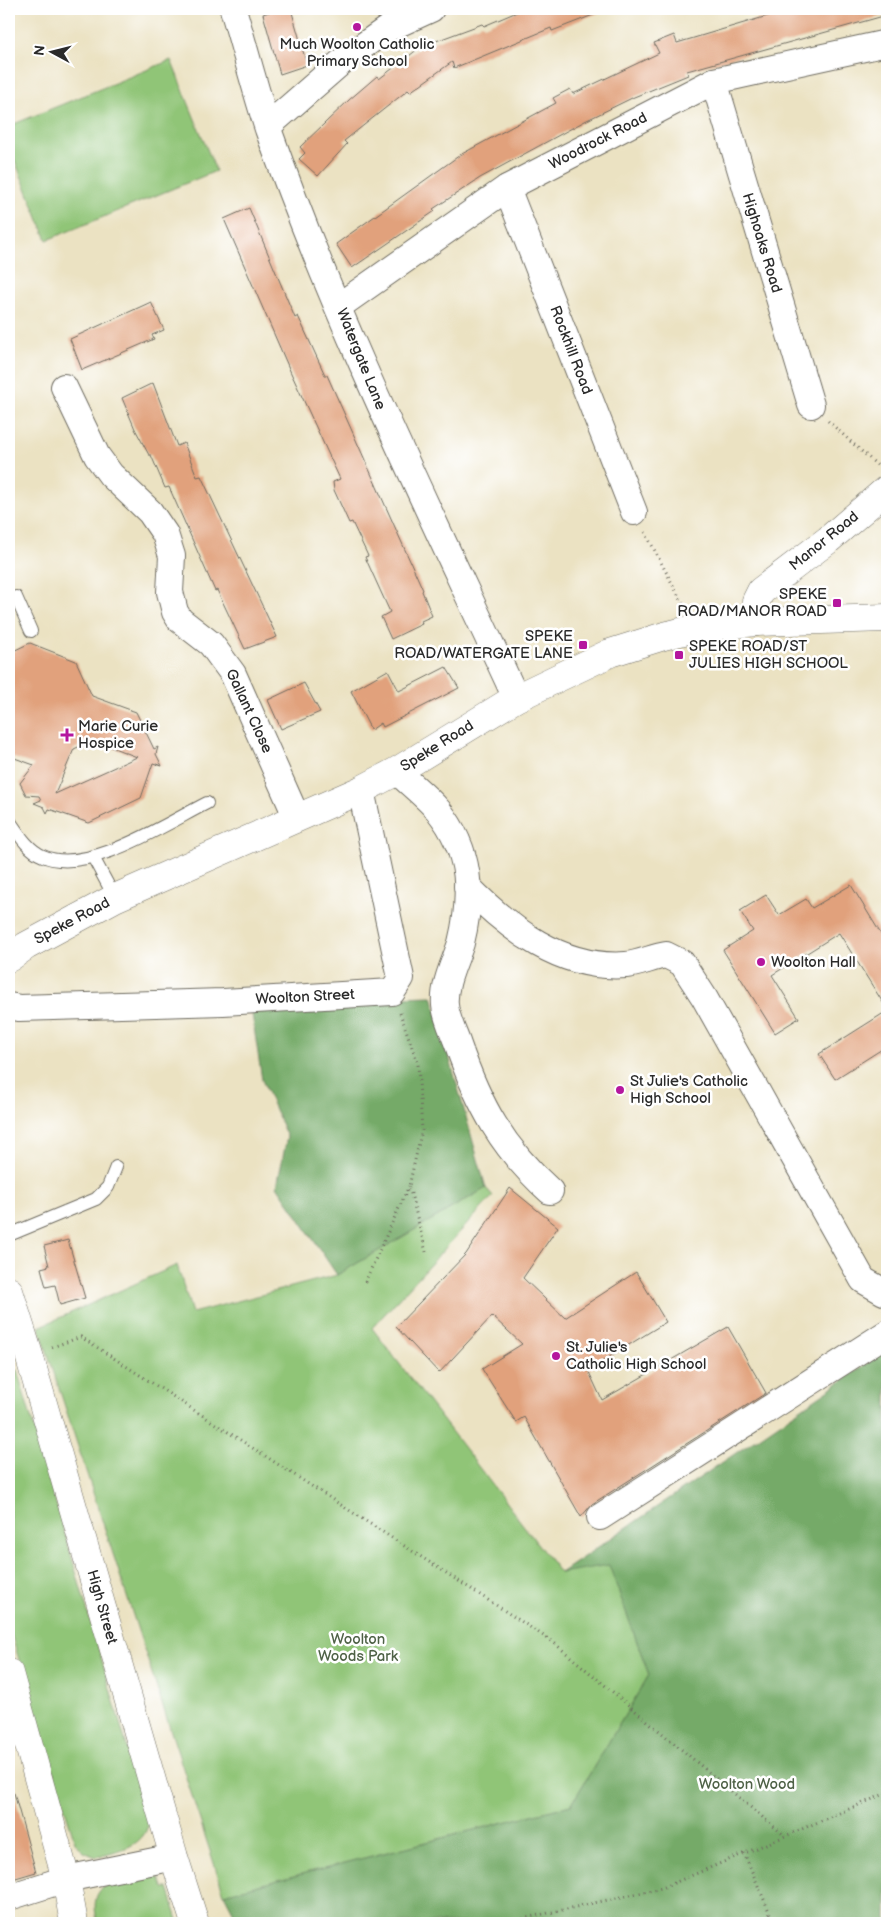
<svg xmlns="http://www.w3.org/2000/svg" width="896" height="1932" font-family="'Balsamiq Sans',sans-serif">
<rect width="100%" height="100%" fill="#fff"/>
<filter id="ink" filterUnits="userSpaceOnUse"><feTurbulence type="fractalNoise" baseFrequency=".02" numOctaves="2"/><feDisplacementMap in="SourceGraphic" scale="10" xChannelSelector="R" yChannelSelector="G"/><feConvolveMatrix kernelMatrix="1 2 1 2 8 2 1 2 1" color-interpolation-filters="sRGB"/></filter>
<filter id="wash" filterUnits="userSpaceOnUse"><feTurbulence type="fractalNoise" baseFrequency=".0096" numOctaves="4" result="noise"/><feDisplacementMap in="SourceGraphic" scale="20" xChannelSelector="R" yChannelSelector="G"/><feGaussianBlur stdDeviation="1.12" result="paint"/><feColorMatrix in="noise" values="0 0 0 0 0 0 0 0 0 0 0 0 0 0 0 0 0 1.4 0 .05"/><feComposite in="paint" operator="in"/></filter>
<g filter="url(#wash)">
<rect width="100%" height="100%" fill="#ebe2c2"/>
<!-- green -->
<g fill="#90c577" stroke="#5e7851">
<polygon points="171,60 216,171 47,240 9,146 9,126"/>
<polygon points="486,1188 493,1196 372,1328 560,1573 609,1564 649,1675 571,1805 224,1894 39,1327 177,1265 192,1313 337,1275"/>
<path d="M17,1370l132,452c-6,27 -30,27 -53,35l-12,-5 -9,-10 -66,-215v-256z"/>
<path d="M146,1873l13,5 5,10h4l11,35h-81c-12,-40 15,-42 48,-50z"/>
</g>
<!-- forest -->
<g fill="#74aa68" stroke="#506a4a">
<polygon points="432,996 486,1188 337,1275 277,1186 287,1137 262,1080 250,1001"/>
<polygon points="887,1350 887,1923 239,1923 224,1894 571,1805 649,1675 609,1565 560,1573"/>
</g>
<g id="blocks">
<!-- building -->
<g fill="#e1a17c" fill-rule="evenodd">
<polygon points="278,9 291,9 307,65 280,74 263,14"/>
<polygon points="524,9 606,10 552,31 551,28 454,68 452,62 410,92 408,90 344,141 347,144 318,176 299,159 305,153 300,147 349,100 377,76 379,79 427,42 428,44 482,24 484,26"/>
<polygon points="791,9 887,9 887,15 687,71 688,75 634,97 585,121 480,178 433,209 435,211 352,268 336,244 460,155 556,103 553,98 570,89 573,94 659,53 654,43 674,35 677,43"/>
<polygon points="249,208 295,318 298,316 325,375 327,375 423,590 422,591 432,616 421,621 422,624 391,639 381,617 390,612 365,557 368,556 352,522 349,523 334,490 333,482 340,479 291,373 224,219"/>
<polygon points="151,302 164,330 152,335 154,339 82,370 70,339"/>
<polygon points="153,383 177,446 184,443 197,477 201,476 277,637 245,649 217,590 215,591 169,487 165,488 151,455 149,455 135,429 122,398"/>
<path d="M30,643l46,18 16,35 44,16 18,37 4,-2 -2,7 6,12 -9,-3 -12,35 -52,25 -40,-14 -2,4 -3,-6 -10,-4 7,-3 -2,-4 -13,-1 -6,-12 14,-18 -25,-9v-103zM93,740l44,17 -82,37 19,-45z"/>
<polygon points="446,667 459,688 383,727 381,723 371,730 351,691 388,670 399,691"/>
<polygon points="304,683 320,712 281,729 268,700"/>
<polygon points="851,885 887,944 887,1009 839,933 772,975 799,1018 775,1033 723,950 753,931 740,911 766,895 779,915 806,899 812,908"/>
<polygon points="887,1011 887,1046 835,1079 819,1054"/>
<polygon points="510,1188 558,1227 523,1278 565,1318 636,1272 666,1322 588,1370 602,1400 728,1327 766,1393 592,1504 581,1517 524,1417 516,1422 482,1369 522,1344 492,1316 439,1373 396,1327 466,1254"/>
<polygon points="68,1240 85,1298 60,1305 55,1285 46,1287 41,1268 49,1266 44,1246"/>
<polygon points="14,1793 36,1872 9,1880 9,1794"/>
</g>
</g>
</g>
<g filter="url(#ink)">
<use href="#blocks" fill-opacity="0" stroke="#6e6b60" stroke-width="1"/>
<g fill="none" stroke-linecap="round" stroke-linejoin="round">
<!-- service casing -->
<g stroke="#6e6b60" stroke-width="14">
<g id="service">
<polyline points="9,600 16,597 31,631"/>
<path d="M9,820c9,13 19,30 34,36 44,20 124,-33 164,-53"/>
<polyline points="93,857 115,898"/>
<polyline points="9,1235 96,1199 108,1187 116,1167"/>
</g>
</g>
<!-- minor casing -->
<g stroke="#6e6b60" stroke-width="28">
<g id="minor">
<path d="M233,9c12,40 22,80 35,120 69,195 161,381 248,569"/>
<polyline points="714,81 811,405"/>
<polyline points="268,126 346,58 387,29 431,9"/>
<polyline points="507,188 634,512"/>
<polyline points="339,306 507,188 714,81 887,43"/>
<polyline points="64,387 97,456 111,475 150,512 165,534 172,556 170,592 175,612 180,620 211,644 233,674 297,818"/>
<path d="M397,771c13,13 29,25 41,39 33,41 35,84 23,133 -6,19 -18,41 -16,62 1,13 9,28 13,40 21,60 44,103 92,146"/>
<path d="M467,886c42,43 95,84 159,79 13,-1 27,-8 40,-10l16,8 22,34 159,283 21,12 3,-1"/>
<polyline points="9,1006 19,1008 223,1002 392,992 401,978 361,790"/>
<polyline points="600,1517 887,1333"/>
<polyline points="9,1897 66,1879 174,1857"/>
</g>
</g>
<!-- tertiary casing -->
<g stroke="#6e6b60" stroke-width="29">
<g id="tertiary">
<polyline points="756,622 756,601 761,591 828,540 887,489"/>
<polyline points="9,958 26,946 115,898 361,790 397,771 516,698 610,653 664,636 696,628 756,622 887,618"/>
</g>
</g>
<!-- secondary casing -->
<g stroke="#6e6b60" stroke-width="29">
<g id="secondary">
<polyline points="9,1291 29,1355 174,1857 195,1923"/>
<polyline points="9,1673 66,1879 74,1923"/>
</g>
</g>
<!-- path -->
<g stroke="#6e6b60" stroke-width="3" stroke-dasharray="1 4" stroke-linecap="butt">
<polyline points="828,421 879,467"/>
<polyline points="645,532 684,606"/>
<polyline points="400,1013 418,1064 422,1130 409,1186 426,1252"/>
<polyline points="365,1282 409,1186"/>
<polyline points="52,1347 81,1337 553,1642 785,1836"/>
<polyline points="744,1853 774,1923"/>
<polyline points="503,1923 662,1888 887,1793"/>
</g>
<!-- service -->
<use href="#service" stroke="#fff" stroke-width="12"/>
<!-- minor -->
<use href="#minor" stroke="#fff" stroke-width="26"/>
<!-- tertiary -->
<use href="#tertiary" stroke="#fff" stroke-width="28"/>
<!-- secondary -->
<use href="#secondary" stroke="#fff" stroke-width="28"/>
</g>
</g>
<!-- markers -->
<g fill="#b5179e" stroke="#fff" stroke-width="2">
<circle cx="357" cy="27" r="5"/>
<rect x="832" y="598" width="10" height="10" rx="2.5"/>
<rect x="578" y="640" width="10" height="10" rx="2.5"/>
<rect x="674" y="650" width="10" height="10" rx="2.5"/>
<path d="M64.5 727.5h5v5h5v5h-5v5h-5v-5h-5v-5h5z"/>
<circle cx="761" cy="962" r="5"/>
<circle cx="620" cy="1090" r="5"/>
<circle cx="556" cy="1356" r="5"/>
</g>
<g text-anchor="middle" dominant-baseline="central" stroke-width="5" stroke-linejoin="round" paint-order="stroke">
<!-- poi labels -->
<g font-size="15" fill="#2b2b2b" stroke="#fff" text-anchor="start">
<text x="357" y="44" text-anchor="middle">Much Woolton Catholic<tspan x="357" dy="17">Primary School</tspan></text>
<text x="827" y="594" text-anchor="end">SPEKE<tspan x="827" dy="17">ROAD/MANOR ROAD</tspan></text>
<text x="573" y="636" text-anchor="end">SPEKE<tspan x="573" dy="17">ROAD/WATERGATE LANE</tspan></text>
<text x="689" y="646">SPEKE ROAD/ST<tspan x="689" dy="17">JULIES HIGH SCHOOL</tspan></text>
<text x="78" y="726">Marie Curie<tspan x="78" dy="17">Hospice</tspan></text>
<text x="771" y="962">Woolton Hall</text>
<text x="630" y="1081">St Julie's Catholic<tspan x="630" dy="17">High School</tspan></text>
<text x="566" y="1347">St. Julie's<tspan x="566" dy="17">Catholic High School</tspan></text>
</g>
<!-- street labels -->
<g font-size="15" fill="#2b2b2b" stroke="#fff">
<text transform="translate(598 141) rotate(-27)">Woodrock Road</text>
<text transform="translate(762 243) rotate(73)">Highoaks Road</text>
<text transform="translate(571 350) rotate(69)">Rockhill Road</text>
<text transform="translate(361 359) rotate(68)">Watergate Lane</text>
<text transform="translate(824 541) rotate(-39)">Manor Road</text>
<text transform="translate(249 711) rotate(65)">Gallant Close</text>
<text transform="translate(437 746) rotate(-32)">Speke Road</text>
<text transform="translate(72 921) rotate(-28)">Speke Road</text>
<text transform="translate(305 997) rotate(-3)">Woolton Street</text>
<text transform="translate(102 1607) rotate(74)">High Street</text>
</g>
<!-- park labels -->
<g font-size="15" fill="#4e6146" stroke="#fff">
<text x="358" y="1639">Woolton<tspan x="358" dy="17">Woods Park</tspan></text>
<text x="747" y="1784">Woolton Wood</text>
</g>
</g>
<!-- margin -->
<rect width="896" height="1932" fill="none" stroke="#fff" stroke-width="30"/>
<!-- north arrow -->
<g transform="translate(52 52) rotate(277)" stroke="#ffffff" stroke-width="4" paint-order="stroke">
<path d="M0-4L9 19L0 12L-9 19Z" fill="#2b2b2b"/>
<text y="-8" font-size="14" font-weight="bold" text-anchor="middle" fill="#2b2b2b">N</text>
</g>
</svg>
